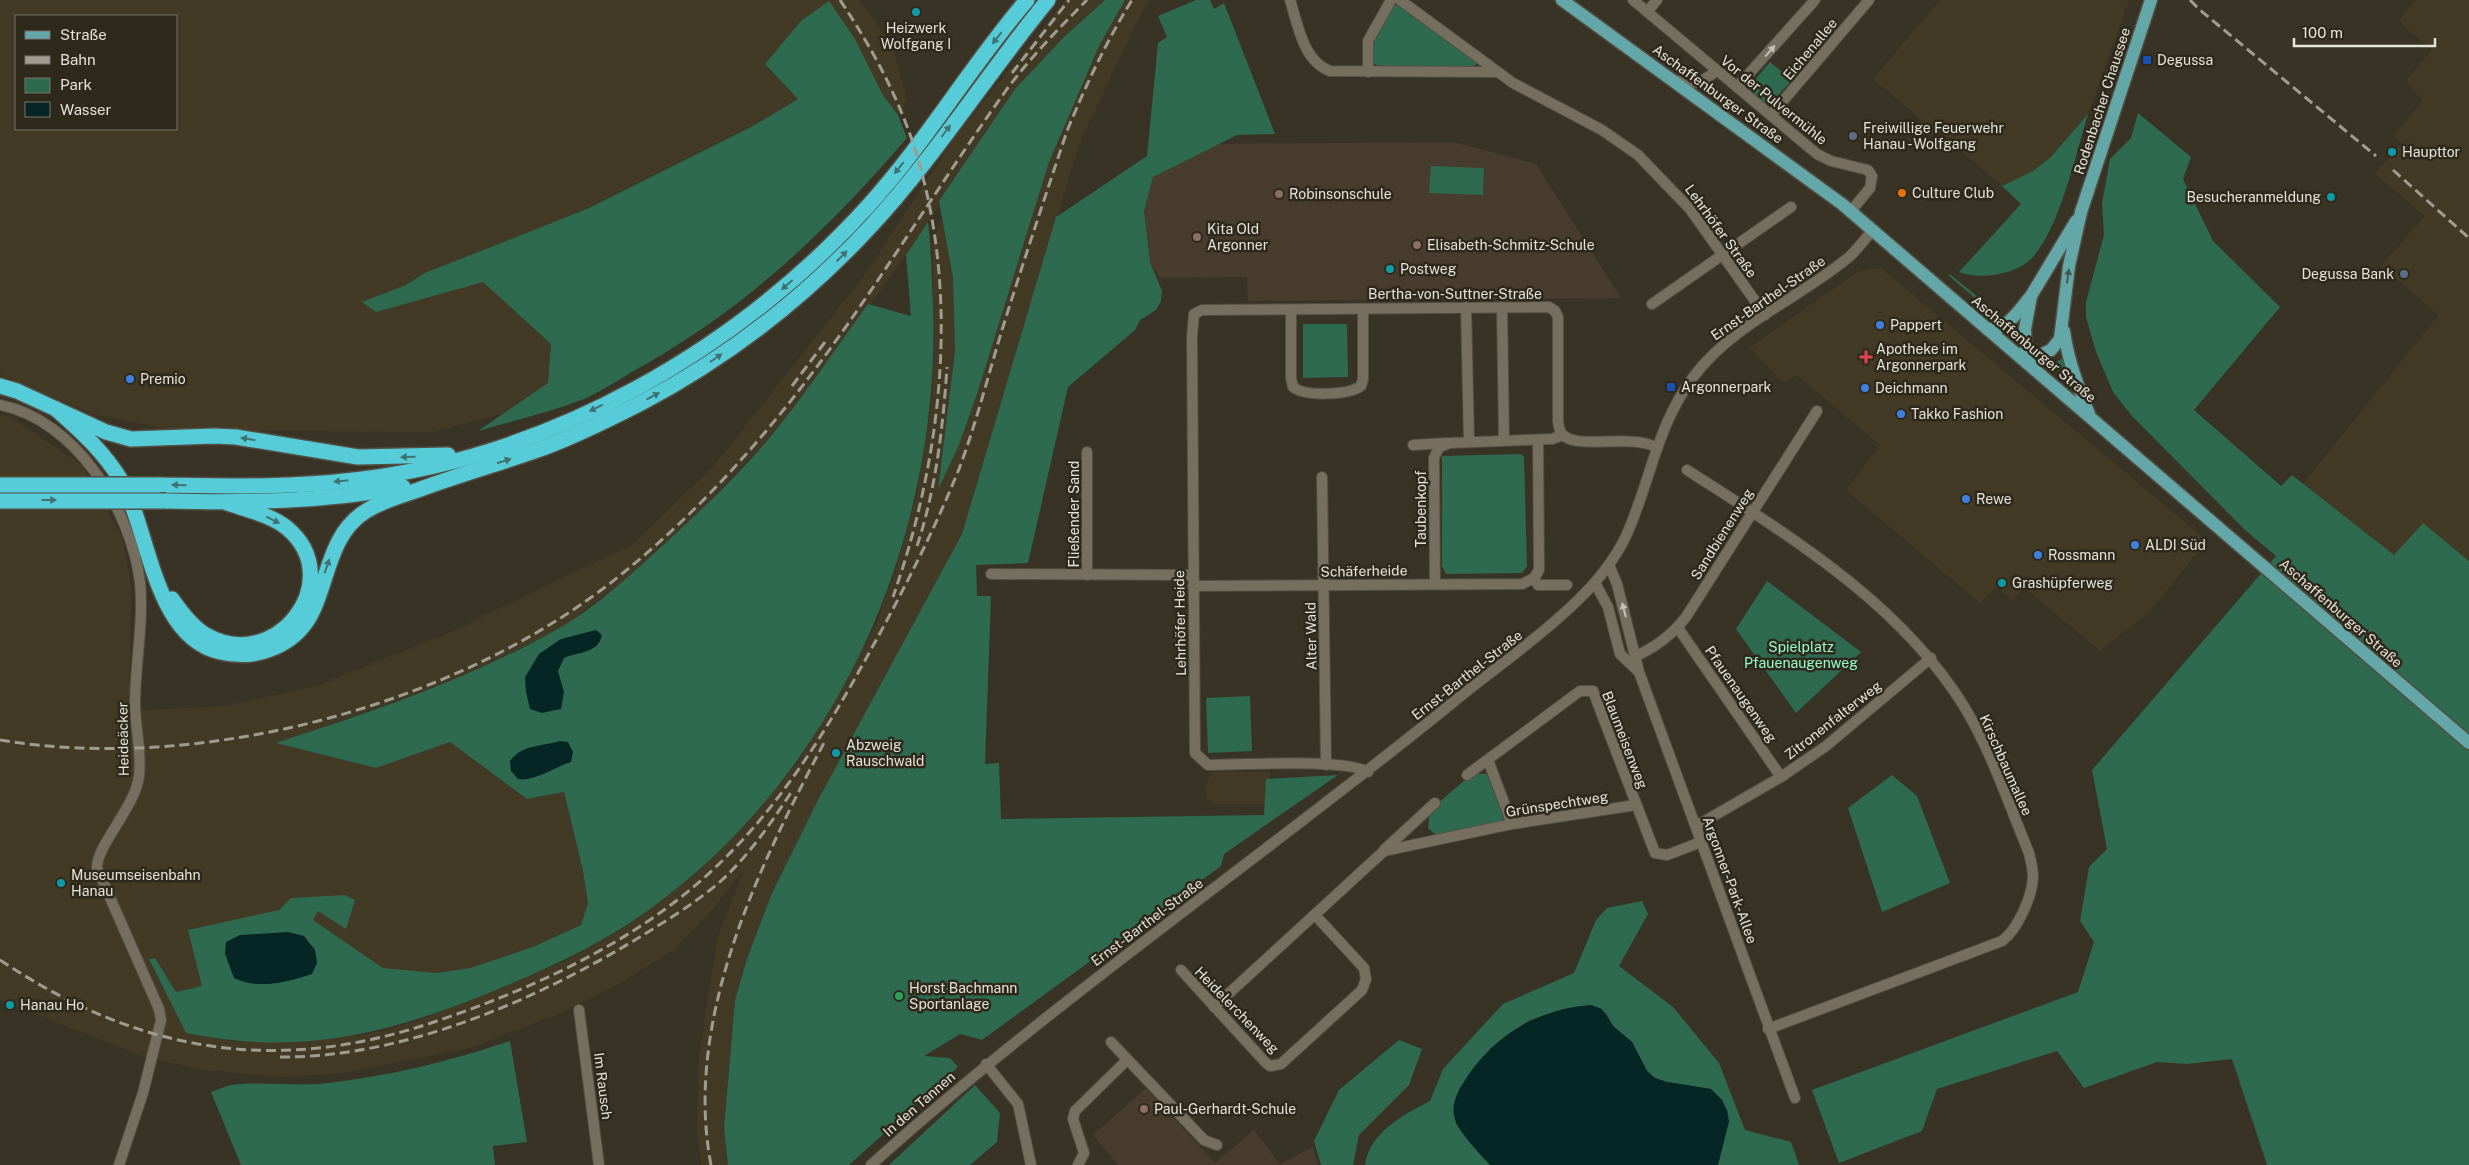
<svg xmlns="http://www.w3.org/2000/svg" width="2469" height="1165" font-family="'Public Sans',sans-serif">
<rect width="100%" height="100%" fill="#393326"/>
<!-- built -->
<g fill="#433a26" fill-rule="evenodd">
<path d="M0,0h859l33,45 15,54 -9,16 -15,-20 -28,-56 28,106 -301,248 -149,39 -256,-1 -84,-17 -93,-40zM16,16h160v113h-160z"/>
<polygon points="1065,0 1105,0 1063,38 1015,89 906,255 822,370 770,437 690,521 627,578 563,627 460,679 277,743 376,768 450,742 527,799 564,792 583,871 588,903 581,925 533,947 470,968 437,973 383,968 313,920 318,911 355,899 291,898 279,910 251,918 203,986 176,992 155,958 149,959 186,1033 231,1041 353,1036 386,1030 427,1017 570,959 625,927 693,876 748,822 797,763 843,687 876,624 896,568 917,493 931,405 934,352 932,245 942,218 953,278 955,351 939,488 959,445 1049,162 1075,99 1097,50 1125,0 1150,0 1138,19 1079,144 962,534 818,800 772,893 747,959 735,1000 729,1063 724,1128 728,1165 701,1165 697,1124 699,1055 718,936 745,868 716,905 675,949 615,986 551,1017 470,1048 343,1073 282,1077 203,1070 145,1057 0,1000 0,415 11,417 83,466 123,539 131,585 129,711 226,706 317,686 453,631 633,544 713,467 864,276 954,139"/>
<polygon points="1940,0 2129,0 2088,114 2051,157 2033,171 2002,186 1936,129 1930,135 1918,125 1922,120 1873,79"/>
<polygon points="2416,0 2469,0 2469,717 2292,475 2303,484 2439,315 2381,266 2425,216 2375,174 2402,143 2394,135 2423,101 2406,81 2432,50 2399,21"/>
<polygon points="1881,268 2207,541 2148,613 2100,651 2025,588 2012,600 1997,586 1980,603 1846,490 1880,445 1797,375 1787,381 1780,380 1750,347 1859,271"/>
<polygon points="1212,772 1270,772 1270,804 1216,804 1206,799 1206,784"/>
</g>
<!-- education -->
<g fill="#483c2e">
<polygon points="1454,142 1536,164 1621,298 1248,301 1247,277 1160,278 1150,262 1144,211 1153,177 1216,144"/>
<polygon points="1146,1088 1215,1163 1254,1130 1280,1164 1313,1147 1318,1165 1118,1165 1093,1135"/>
</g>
<!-- green -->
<g fill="#2d6a50">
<polygon points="1105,0 1125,0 1099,46 1049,162 977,394 959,445 938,490 955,351 953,278 939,201 1015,89 1063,38"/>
<polygon points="1196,0 1210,0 1214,9 1224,3 1275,134 1237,135 1153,177 1144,211 1150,262 1162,291 1161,301 1156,310 1140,320 1135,330 1068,387 1028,563 976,565 977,596 991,596 985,764 999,763 1001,819 1264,815 1266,779 1338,775 1224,854 1221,866 982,1040 960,1034 924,1056 950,1058 958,1067 849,1165 728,1165 724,1128 735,1000 747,959 772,893 818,800 962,534 1056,217 1147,156 1158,43 1167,37 1158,16"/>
<path d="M829,1l26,38 28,56 15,20 9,23c-80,93 -162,171 -270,231 -17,10 -35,22 -53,30 -34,13 -71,22 -106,32l70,-48 3,-39 -68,-62 -107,30 -14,-10 44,-17 19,-12 162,-64 168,-84 43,-26 -33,-35 36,-43z"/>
<polygon points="1398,4 1477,62 1475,66 1380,66 1374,64 1374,39 1390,6"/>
<polygon points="1770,62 1792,80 1773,101 1765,104 1747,89"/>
<polygon points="2138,113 2191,157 2183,179 2213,241 2280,307 2194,410 2281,486 2292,475 2394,555 2423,523 2469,561 2469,1165 2267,1165 2232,1059 2187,1064 2157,1062 2084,1088 2057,1051 1937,1089 1922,1131 1839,1163 1812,1090 2078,992 2094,942 2080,921 2089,867 2107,849 2092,770 2276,556 2245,530 2132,416 2113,392 2096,352 2086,317 2086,302 2104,235 2102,203 2110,159 2131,138"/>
<path d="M2088,114c-12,39 -29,117 -57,145 -16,16 -52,21 -72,13l62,-68 -19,-18 31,-15 18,-14z"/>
<polygon points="1431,166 1484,168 1483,195 1429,193"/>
<path d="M928,222c3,21 3,42 4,63 15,235 -86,480 -278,621 -51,38 -105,62 -163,86 -105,43 -193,64 -305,41l-37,-74 6,-1 21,34 26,-6 -14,-56 91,-20 12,-12 54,-3 10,5 -9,29 -28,-18 -5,9 70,48 54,5 33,-5 63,-21 48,-22 7,-22 -5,-32 -19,-79 -37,7 -77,-57 -74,26 -100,-25c98,-32 195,-64 285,-116 30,-17 64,-47 89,-70 42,-38 85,-78 121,-121 35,-43 65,-88 97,-132l43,12 -5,-61z"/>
<polygon points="1948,275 1951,275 2001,316 1996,316"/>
<polygon points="1303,324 1347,324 1348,377 1303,378"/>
<polygon points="2063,358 2070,381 2051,365"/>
<polygon points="1521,454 1524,457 1527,566 1522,573 1446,574 1442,566 1442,456"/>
<polygon points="1767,581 1861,652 1796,713 1736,629"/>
<polygon points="1250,696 1252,751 1208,753 1206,698"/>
<polygon points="1472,774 1487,774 1504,819 1501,822 1437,836 1428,828 1430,810"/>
<polygon points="1892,775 1917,796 1950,883 1882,912 1848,808"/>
<path d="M1642,901l6,13 -29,52 54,41 46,56 26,67 46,12 8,23h-81l11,-44 -7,-21 -11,-11 -44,-7 -12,-4 -8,-7 -15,-29 -19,-16 -7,-13 -25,-7 -18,3 -33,11 -23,15 -16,13 -32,41 -3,35 34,41h-125c5,-33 38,-50 65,-64l13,-32 60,-65 71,-31 22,-53 11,-12z"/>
<polygon points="1399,1040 1422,1049 1409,1085 1359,1135 1353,1165 1321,1165 1314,1141 1339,1090"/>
<path d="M510,1041l17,101 -34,4 2,19h-254l-30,-73c6,-2 14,-6 21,-7 32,-4 64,2 96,-2 61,-7 123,-22 182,-42z"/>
<polygon points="975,1085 1000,1113 997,1142 970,1165 889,1165"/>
</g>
<!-- water -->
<g fill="#062626">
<path d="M596,630l6,5c-4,19 -23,16 -38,23l-6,13 6,21 -3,17 -19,4 -12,-4 -4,-17 -1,-15 14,-23 22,-15z"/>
<path d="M560,741l8,1 5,10 -2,10c-17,5 -36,20 -53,17l-7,-8 -1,-10c13,-17 30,-14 50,-20z"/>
<path d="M288,932l16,4 11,14 2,13 -5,11c-25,8 -54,16 -78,4l-9,-24 1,-12 14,-7z"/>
<path d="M1591,1005l11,4 11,17 19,16 15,29 8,7 12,4 44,7 11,11 5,10 2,11 -11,44h-228c-10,-11 -33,-34 -36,-49 -3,-16 7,-29 15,-42 29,-41 71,-65 122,-69z"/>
</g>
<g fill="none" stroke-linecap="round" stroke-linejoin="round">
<!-- minor casing -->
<g stroke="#534f43" stroke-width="12">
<g id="minor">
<path d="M1290,0c8,25 13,61 40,71l168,1"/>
<polyline points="1400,0 1513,83 1602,130 1638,155 1690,209 1765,315"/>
<polyline points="1633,0 1817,154 1831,161 1868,170 1872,176 1870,188 1851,211"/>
<polyline points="1647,12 1657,0"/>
<polyline points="1368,72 1368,41 1391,0"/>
<path d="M1674,80c16,5 31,3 42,-10"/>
<polyline points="1737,87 1815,0"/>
<polyline points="1771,115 1869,0"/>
<polyline points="1652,304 1791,207"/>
<polyline points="1466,307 1469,441"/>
<polyline points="1502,307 1504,440"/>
<path d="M1291,310v68l2,9c12,10 56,8 68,-1l2,-7v-70"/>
<path d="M0,405c76,15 131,105 140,177 4,40 -5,82 -5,122 0,23 7,48 4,72 -3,30 -43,70 -42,92l62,141 2,11 -18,73 -24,72"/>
<polyline points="1413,445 1447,443"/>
<polyline points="1087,452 1087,575"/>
<path d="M1687,470c101,65 214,133 278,238 27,45 44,97 64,145 2,8 4,16 4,24 -1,20 -15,52 -31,64l-234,88"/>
<polyline points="1322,477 1326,765"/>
<polyline points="1609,565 1617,584 1639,672 1795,1098"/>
<polyline points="991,574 1193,575"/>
<polyline points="1534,578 1538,585 1567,585"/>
<polyline points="1595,583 1608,607 1620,654 1639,672"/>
<polyline points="1435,584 1434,458 1439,447 1450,443 1552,439 1563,435"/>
<polyline points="1193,586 1522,584 1534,578 1539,570 1538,440"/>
<polyline points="1678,628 1781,777"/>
<path d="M1636,656c20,-9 36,-21 50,-39l131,-206"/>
<polyline points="1488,760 1512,824"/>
<path d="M1368,772c-24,-14 -126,-7 -160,-7l-13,-12 -3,-416 2,-23 8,-4 347,-3 6,4 3,6v104c1,6 1,11 6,15 16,13 66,-2 92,11"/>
<polyline points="1467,775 1580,691 1593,691 1655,853 1667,855 1701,842"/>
<polyline points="1696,826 1781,777 1826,746 1931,658"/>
<polyline points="1384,850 1435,803"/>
<polyline points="1181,970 1266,1063 1270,1066 1281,1064 1362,990 1366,979 1364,968 1315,915"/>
<polyline points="1214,1007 1384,851 1512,824 1636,805"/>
<polyline points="579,1010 599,1165"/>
<polyline points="1111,1042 1204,1140 1217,1145"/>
<polyline points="986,1064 1018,1104 1031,1165"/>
<path d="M871,1165c184,-166 388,-305 580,-461 41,-34 86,-64 125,-102 20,-19 38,-41 50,-66 25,-55 30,-110 68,-160 40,-53 105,-77 155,-119 8,-7 15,-17 23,-26"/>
<polyline points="1078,1165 1084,1153 1073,1119 1075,1111 1127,1060"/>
</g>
</g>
<!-- major casing -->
<g stroke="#534f43" stroke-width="15">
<g id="major">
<polyline points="1562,0 1842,204 2469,743"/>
<path d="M1987,329c21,1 31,-18 44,-33"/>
<path d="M2064,331c4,30 14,55 25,83"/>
<polyline points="2026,362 2051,350 2060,339 2069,266 2081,212 2151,0"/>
<polyline points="2026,362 2025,329 2031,296 2076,221"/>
</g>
</g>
<!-- highway casing -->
<g stroke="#534f43" stroke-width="18">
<g id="highway">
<polyline points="0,386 17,391 106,432 131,439 214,436 236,437 358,457 448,455"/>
<path d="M56,409c25,22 49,44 66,73 28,51 32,155 98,170 38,9 78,-7 94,-44 15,-34 17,-75 52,-97 16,-10 34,-15 52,-21 38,-14 76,-25 114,-38 38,-13 74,-31 109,-49 86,-45 163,-105 229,-176 65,-70 117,-153 178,-227"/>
<path d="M159,485c65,1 130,3 195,-5 197,-23 383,-129 515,-275 58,-64 102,-140 158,-205"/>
<path d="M166,501c80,2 158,1 237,-14"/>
<path d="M172,599c9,13 20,28 34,36 70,40 143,-55 81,-107 -16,-13 -40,-18 -60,-25"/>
</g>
</g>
<!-- minor -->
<use href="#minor" stroke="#766f60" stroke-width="10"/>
<!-- major -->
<use href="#major" stroke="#63a7a9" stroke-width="12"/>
<!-- highway -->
<use href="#highway" stroke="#56ccd9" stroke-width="15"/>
<!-- rail -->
<g stroke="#a09c92" stroke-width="3" stroke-dasharray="10 5" stroke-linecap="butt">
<path d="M840,0c35,52 65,109 81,170 38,139 19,293 -28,427"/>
<polyline points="2190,0 2200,10 2376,156"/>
<polyline points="1012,73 1069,0"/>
<polyline points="2393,170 2469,238"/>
<polyline points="792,386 825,342"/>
<path d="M917,546c19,-57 26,-119 30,-179"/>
<path d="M0,740c204,34 463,-36 623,-167 73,-59 137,-130 193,-205 67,-90 125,-187 191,-279 24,-32 52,-61 80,-89"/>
<path d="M0,960c139,93 277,116 437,61 95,-32 193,-77 268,-144 67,-60 115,-135 158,-213 35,-63 69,-128 96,-195 17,-45 29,-93 43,-139 21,-67 43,-133 65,-199 19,-46 39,-89 65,-131"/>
<path d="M280,1057c121,1 252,-55 355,-117 29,-18 61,-37 87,-60 28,-26 49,-57 70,-89"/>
<path d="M711,1165c-28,-146 49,-301 115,-426"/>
</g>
<!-- highway-bridge casing -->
<g stroke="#534f43" stroke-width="18" stroke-linecap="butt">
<g id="highway-bridge">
<polyline points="0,485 159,485"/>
<polyline points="0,501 166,501"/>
</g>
</g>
<!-- highway-bridge -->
<use href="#highway-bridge" stroke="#56ccd9" stroke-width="15"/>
</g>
<!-- one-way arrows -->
<defs><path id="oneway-solid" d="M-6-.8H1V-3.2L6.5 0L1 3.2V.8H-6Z" transform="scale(1.25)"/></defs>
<g fill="#417271">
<use href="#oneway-solid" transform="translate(997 38) rotate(128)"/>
<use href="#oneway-solid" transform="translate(946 131) rotate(-53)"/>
<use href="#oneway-solid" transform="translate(899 168) rotate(129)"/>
<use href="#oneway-solid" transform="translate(842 256) rotate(-45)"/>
<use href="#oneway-solid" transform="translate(787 285) rotate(139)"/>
<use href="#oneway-solid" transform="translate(716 358) rotate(-35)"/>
<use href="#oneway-solid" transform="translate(653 396) rotate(-28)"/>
<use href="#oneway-solid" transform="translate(596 408) rotate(154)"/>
<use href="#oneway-solid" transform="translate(248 439) rotate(-171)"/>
<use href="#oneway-solid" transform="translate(408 457) rotate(178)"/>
<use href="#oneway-solid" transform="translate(504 461) rotate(-18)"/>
<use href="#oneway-solid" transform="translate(341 481) rotate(174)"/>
<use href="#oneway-solid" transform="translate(179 485) rotate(-179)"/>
<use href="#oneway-solid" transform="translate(49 500)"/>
<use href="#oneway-solid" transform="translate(273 520) rotate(26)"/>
<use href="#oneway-solid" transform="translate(327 566) rotate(-71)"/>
</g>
<g fill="#c4c0b5">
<use href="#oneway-solid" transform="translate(1770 51) rotate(-49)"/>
<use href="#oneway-solid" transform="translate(1624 610) rotate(-104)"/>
</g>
<use fill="#445b54" href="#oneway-solid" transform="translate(2068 276) rotate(-82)"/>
<!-- markers -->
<g fill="#0f9aa8" stroke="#2f291c" stroke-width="2">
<circle cx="916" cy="12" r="5"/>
<circle cx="2392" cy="152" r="5"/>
<circle cx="2331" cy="197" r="5"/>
<circle cx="1390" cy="269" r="5"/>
<circle cx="2002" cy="583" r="5"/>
<circle cx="836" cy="753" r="5"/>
<circle cx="61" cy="883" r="5"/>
<circle cx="10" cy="1005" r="5"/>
</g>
<g fill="#1a4fb4" stroke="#2f291c" stroke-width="2">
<rect x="2142" y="55" width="10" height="10" rx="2.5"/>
<rect x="1666" y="382" width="10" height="10" rx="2.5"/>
</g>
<g fill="#5c6f8a" stroke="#2f291c" stroke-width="2">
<circle cx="1853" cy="136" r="5"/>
<circle cx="2404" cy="274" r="5"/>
</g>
<circle fill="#e8710a" stroke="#2f291c" stroke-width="2" cx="1902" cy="193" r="5"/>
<g fill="#8d6e63" stroke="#2f291c" stroke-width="2">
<circle cx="1279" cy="194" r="5"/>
<circle cx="1197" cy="237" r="5"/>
<circle cx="1417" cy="245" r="5"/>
<circle cx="1144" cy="1109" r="5"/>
</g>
<g fill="#3f7fe0" stroke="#2f291c" stroke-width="2">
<circle cx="1880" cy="325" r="5"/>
<circle cx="130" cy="379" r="5"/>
<circle cx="1865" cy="388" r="5"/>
<circle cx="1901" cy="414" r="5"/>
<circle cx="1966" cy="499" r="5"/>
<circle cx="2135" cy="545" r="5"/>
<circle cx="2038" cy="555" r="5"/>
</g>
<path fill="#e0444e" stroke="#2f291c" stroke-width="2" d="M1863.5 349.5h5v5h5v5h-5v5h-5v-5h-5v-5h5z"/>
<circle fill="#2e9e5b" stroke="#2f291c" stroke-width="2" cx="899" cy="996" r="5"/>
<g text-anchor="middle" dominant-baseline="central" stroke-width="5" stroke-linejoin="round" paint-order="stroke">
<!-- poi labels -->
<g font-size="14" fill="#e5e2d9" stroke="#2f291c" text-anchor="start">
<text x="916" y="28" text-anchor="middle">Heizwerk<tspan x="916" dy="16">Wolfgang I</tspan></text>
<text x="2157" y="60">Degussa</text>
<text x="1863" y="128">Freiwillige Feuerwehr<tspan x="1863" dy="16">Hanau - Wolfgang</tspan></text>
<text x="2402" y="152">Haupttor</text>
<text x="1912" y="193">Culture Club</text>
<text x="1289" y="194">Robinsonschule</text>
<text x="2321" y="197" text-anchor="end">Besucheranmeldung</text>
<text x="1207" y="229">Kita Old<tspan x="1207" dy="16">Argonner</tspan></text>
<text x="1427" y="245">Elisabeth-Schmitz-Schule</text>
<text x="1400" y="269">Postweg</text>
<text x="2394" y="274" text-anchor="end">Degussa Bank</text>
<text x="1890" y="325">Pappert</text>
<text x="1876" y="349">Apotheke im<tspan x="1876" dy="16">Argonnerpark</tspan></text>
<text x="140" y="379">Premio</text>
<text x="1681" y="387">Argonnerpark</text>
<text x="1875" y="388">Deichmann</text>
<text x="1911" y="414">Takko Fashion</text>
<text x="1976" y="499">Rewe</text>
<text x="2145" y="545">ALDI Süd</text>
<text x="2048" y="555">Rossmann</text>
<text x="2012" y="583">Grashüpferweg</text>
<text x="846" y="745">Abzweig<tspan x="846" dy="16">Rauschwald</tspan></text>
<text x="71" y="875">Museumseisenbahn<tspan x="71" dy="16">Hanau</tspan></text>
<text x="909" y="988">Horst Bachmann<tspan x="909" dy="16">Sportanlage</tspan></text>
<text x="20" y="1005">Hanau Ho</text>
<text x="1154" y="1109">Paul-Gerhardt-Schule</text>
</g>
<!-- street labels -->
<g font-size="14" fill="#e5e2d9" stroke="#2f291c">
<text transform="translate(1810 49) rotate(-50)">Eichenallee</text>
<text transform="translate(1718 94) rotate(36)">Aschaffenburger Straße</text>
<text transform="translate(1774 100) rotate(39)">Vor der Pulvermühle</text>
<text transform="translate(2102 101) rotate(-72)">Rodenbacher Chaussee</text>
<text transform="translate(1721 231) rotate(54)">Lehrhöfer Straße</text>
<text x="1455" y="294">Bertha-von-Suttner-Straße</text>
<text transform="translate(1768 298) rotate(-35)">Ernst-Barthel-Straße</text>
<text transform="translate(2034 349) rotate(40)">Aschaffenburger Straße</text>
<text transform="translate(1421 509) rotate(-90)">Taubenkopf</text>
<text transform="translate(1074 514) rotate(-90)">Fließender Sand</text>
<text transform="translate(1722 534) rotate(-58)">Sandbienenweg</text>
<text transform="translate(1364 571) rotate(-1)">Schäferheide</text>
<text transform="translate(2341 613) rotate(41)">Aschaffenburger Straße</text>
<text transform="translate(1180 623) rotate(-91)">Lehrhöfer Heide</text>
<text transform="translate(1311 636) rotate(-91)">Alter Wald</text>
<text transform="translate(1467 675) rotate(-38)">Ernst-Barthel-Straße</text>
<text transform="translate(1741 694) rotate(55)">Pfauenaugenweg</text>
<text transform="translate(1833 720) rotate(-38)">Zitronenfalterweg</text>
<text transform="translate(123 739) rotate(-91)">Heideäcker</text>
<text transform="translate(1625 740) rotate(69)">Blaumeisenweg</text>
<text transform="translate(2006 765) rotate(66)">Kirschbaumallee</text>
<text transform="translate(1557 804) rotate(-9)">Grünspechtweg</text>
<text transform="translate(1730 880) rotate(70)">Argonner-Park-Allee</text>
<text transform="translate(1147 922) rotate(-37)">Ernst-Barthel-Straße</text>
<text transform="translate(1237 1010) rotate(46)">Heidelerchenweg</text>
<text transform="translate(603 1086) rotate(83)">Im Rausch</text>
<text transform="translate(919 1104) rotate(-41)">In den Tannen</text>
</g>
<!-- park labels -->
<g font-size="14" fill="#94fece" stroke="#2f291c">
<text x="1801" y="647">Spielplatz<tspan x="1801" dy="16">Pfauenaugenweg</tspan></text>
</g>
</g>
<!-- legend -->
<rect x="15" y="15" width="162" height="115" fill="#2f291c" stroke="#787368"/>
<rect x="25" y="31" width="25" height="8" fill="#63a7a9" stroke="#787368"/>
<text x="60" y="40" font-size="15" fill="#e5e2d9">Straße</text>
<rect x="25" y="56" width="25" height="8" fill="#a09c92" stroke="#787368"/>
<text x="60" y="65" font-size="15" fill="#e5e2d9">Bahn</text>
<rect x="25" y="78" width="25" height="15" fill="#2d6a50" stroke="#787368"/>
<text x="60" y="90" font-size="15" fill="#e5e2d9">Park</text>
<rect x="25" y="102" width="25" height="15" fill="#062626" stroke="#787368"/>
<text x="60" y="115" font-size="15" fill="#e5e2d9">Wasser</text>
<!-- scale -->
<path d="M2294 38v8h141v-8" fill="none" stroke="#e5e2d9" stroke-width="2.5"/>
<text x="2302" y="38" font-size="15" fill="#e5e2d9" stroke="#2f291c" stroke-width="4" paint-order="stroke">100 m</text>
</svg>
